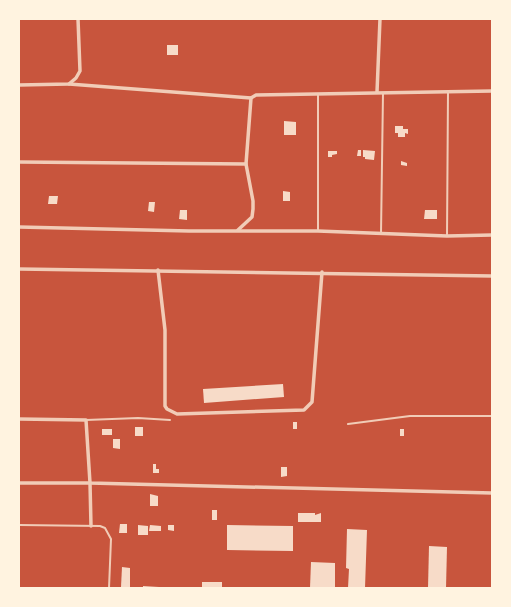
<svg xmlns="http://www.w3.org/2000/svg" width="511" height="607" font-family="'Fira Sans',sans-serif">
<rect width="100%" height="100%" fill="#c8553d"/>
<!-- building -->
<g fill="#f7dbc8">
<rect x="167" y="45" width="11" height="10"/>
<polygon points="284,121 296,122 296,135 284,135"/>
<polygon points="395,126 403,126 403,129 408,129 408,134 405,133 405,137 398,137 398,133 395,133"/>
<polygon points="358,150 361,150 361,156 357,156"/>
<polygon points="363,150 375,151 374,160 365,159 365,157 363,157"/>
<polygon points="328,151 337,151 337,154 332,155 332,157 328,157"/>
<polygon points="401,161 407,163 407,166 401,165"/>
<polygon points="283,191 290,192 290,201 283,201"/>
<polygon points="49,196 58,196 57,204 48,204"/>
<polygon points="149,202 155,202 154,212 148,211"/>
<polygon points="180,210 187,210 187,220 179,219"/>
<polygon points="425,210 437,210 437,219 424,219"/>
<polygon points="283,384 284,397 204,403 203,389"/>
<rect x="293" y="422" width="4" height="7"/>
<rect x="135" y="427" width="8" height="9"/>
<rect x="102" y="429" width="10" height="6"/>
<rect x="400" y="429" width="4" height="7"/>
<polygon points="113,439 120,439 120,449 113,448"/>
<polygon points="153,464 156,464 156,469 159,469 159,473 153,473"/>
<polygon points="281,467 287,467 287,476 281,477"/>
<polygon points="150,494 158,496 158,506 150,506"/>
<rect x="212" y="510" width="5" height="10"/>
<polygon points="298,513 315,513 315,515 321,513 321,522 298,522"/>
<polygon points="120,524 127,524 127,533 119,533"/>
<polygon points="138,525 148,526 148,535 138,535"/>
<polygon points="150,525 161,526 161,531 149,531"/>
<polygon points="168,525 174,525 174,531 168,530"/>
<polygon points="227,525 293,526 293,551 227,550"/>
<polygon points="347,529 367,530 365,588 348,588 349,569 346,568"/>
<polygon points="429,546 447,547 446,588 428,588"/>
<polygon points="311,562 335,563 335,588 310,588"/>
<polygon points="122,567 130,568 130,587 121,587"/>
<rect x="202" y="582" width="20" height="6"/>
<polygon points="143,586 159,587 159,588 143,588"/>
</g>
<g fill="none" stroke-linecap="round" stroke-linejoin="round">
<!-- service -->
<g stroke="#f1ccb7" stroke-width="2">
<polyline points="318,230 318,94"/>
<polyline points="381,233 383,93"/>
<polyline points="447,236 448,92"/>
<polyline points="86,420 138,418 170,420"/>
<polyline points="348,424 410,416 492,416"/>
<polyline points="19,525 100,526 105,528 111,539 109,588"/>
</g>
<!-- minor -->
<g stroke="#f1ccb7" stroke-width="3.5">
<polyline points="69,84 251,98"/>
<polyline points="19,85 69,84 76,78 80,71 78,19"/>
<polyline points="377,92 380,19"/>
<polyline points="19,162 246,164"/>
<polyline points="19,227 189,231 318,231 447,236 492,235"/>
<polyline points="238,230 252,217 253,209 253,201 246,164 251,98 256,95 492,91"/>
<polyline points="19,269 492,276"/>
<polyline points="158,270 165,330 165,406 167,409 177,414 304,410 312,402 322,272"/>
<polyline points="19,419 86,420 90,483 492,493"/>
<polyline points="19,483 90,483 91,526"/>
</g>
</g>
<!-- border -->
<rect width="511" height="607" fill="none" stroke="#fff3e0" stroke-width="40"/>
</svg>
